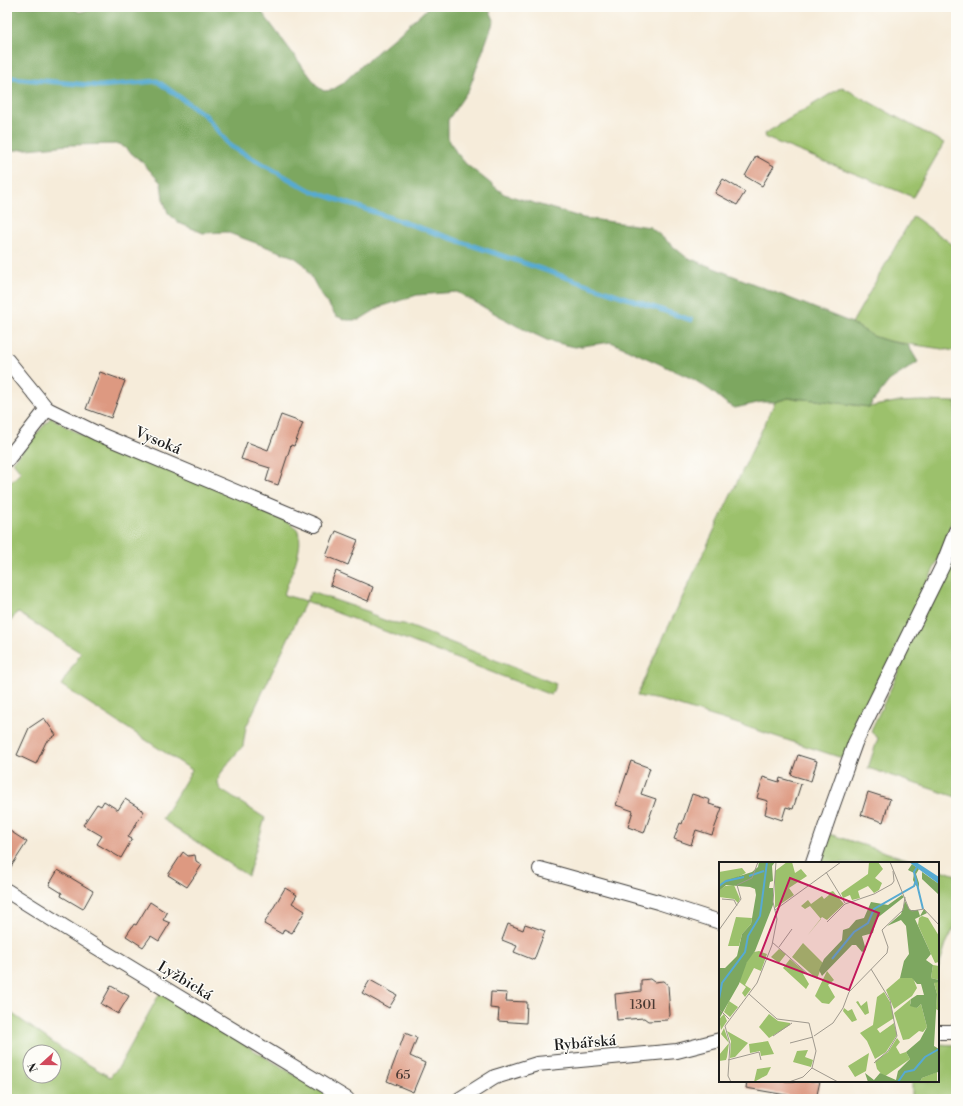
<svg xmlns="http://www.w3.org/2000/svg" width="963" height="1106" font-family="'Libre Bodoni',serif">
<rect width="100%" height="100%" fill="#fdfcf7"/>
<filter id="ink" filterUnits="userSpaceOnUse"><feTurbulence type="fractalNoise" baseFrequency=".025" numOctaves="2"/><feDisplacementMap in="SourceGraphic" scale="8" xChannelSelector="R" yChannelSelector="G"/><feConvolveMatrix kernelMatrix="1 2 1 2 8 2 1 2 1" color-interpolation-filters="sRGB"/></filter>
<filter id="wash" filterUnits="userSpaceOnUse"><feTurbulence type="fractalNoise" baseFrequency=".012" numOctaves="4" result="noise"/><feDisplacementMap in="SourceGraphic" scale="16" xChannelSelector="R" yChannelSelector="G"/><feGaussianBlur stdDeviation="0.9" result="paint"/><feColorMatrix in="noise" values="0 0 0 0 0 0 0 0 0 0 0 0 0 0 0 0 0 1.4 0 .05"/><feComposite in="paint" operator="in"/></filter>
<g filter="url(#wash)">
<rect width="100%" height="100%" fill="#f6ecda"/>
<!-- green -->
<g fill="#9cc16c" stroke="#5c6e44" fill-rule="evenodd">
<polygon points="842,87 944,143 913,197 766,138 765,134 769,131"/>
<polygon points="913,216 956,247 956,351 888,341 873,336 852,323"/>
<polygon points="788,398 816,400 869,407 895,402 923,401 956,402 956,503 950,527 938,560 845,759 735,723 660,700 637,696 647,672 775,402"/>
<path d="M51,417c9,6 19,12 29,17 29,13 212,77 218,97 7,18 -9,45 -14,64l22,6 5,-9 59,20 1,3 18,7 15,2 152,60 -5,11 -245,-94 -60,126 -3,19c-6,7 -21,23 -24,31 -2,5 -1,9 2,13l44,28 -17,58 -86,-57 30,-49 -131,-85 20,-32 -64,-41 -10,15v-141l14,-14 -8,-10z"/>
<polygon points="950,562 956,564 956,586 954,586 956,590 956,797 868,768 878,738 871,732 874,724 900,669 897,667"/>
<polygon points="829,834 919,863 821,863"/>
<polygon points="938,869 956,875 956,924 946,944 938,969"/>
<path d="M160,993l174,106h-327v-89l55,39 48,28 10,-12zM30,1052h24v24h-24z"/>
<polygon points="938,1044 956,1045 956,1099 912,1099 912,1081 938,1081"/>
</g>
<!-- forest -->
<polygon fill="#7da760" stroke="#4c623e" points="7,7 71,7 79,12 103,7 258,7 318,87 324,91 332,90 342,84 360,67 429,7 486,7 490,11 494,20 469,89 448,120 448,138 456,152 466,164 504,194 583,218 650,227 686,257 852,323 873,336 888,341 908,345 918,362 889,381 869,407 816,400 788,398 775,402 762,402 735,408 726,403 710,390 693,379 611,342 575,347 549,341 517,326 457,292 417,295 380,307 359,320 347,320 336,316 319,291 305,265 294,257 226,232 203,233 179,223 168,213 163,199 161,183 142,162 120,144 69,145 7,151"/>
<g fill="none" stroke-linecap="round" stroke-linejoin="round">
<!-- stream -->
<polyline stroke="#57aad2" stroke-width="5" points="7,76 12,78 100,86 157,81 206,116 230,146 309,190 691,320"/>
</g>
<g id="blocks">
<!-- building -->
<g fill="#dd9981">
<polygon points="756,156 774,166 762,186 745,176"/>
<polygon points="723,179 745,192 737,205 715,193"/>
<polygon points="100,372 125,381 111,418 86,409"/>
<polygon points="281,415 303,423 294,446 291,445 278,485 266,481 270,468 241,459 247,442 268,450"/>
<polygon points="336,531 358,540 348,565 326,556"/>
<polygon points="336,571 373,587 368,601 330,585"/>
<polygon points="44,718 56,735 46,742 36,764 17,755 29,728"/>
<polygon points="798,755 817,761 811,781 791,775"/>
<polygon points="631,761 650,768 641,794 656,799 644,833 628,827 633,811 616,805"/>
<polygon points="763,777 779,782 780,778 801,784 793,809 786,807 782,820 765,814 768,801 757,798"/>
<polygon points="868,792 890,799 883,822 861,815"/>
<polygon points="692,794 710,800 709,804 722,808 712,835 696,830 691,845 674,839 680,823 682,824"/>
<polygon points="125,799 144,811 128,837 132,839 121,858 97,844 102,836 83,825 97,804 101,806 104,801 118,810"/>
<polygon points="7,829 27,842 7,873"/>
<polygon points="183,852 188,856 195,855 196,861 202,865 187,887 168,875"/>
<polygon points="58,870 93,891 83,909 61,896 62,893 49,885"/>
<polygon points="285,888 297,895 292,903 305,911 292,933 284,929 282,934 264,924"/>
<polygon points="150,902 167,913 163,920 170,923 159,941 151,936 143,947 126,936 134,924 136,925"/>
<polygon points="508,924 523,930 525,924 545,931 534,960 514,952 517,946 502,940"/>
<polygon points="650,979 654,982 663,981 668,985 670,1015 667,1020 648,1021 644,1018 617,1020 615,994 641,991 641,980"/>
<polygon points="370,980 397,995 389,1008 362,993"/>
<polygon points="111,986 129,996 118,1014 101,1004"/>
<polygon points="491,992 507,993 506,1001 527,1002 526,1023 498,1021 499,1009 490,1008"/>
<polygon points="405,1033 417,1038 410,1056 425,1063 413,1092 387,1081"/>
<polygon points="747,1081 820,1081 816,1099 809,1099 746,1088"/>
</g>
</g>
</g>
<g filter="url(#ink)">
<use href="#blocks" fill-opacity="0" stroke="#3d3b38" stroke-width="1"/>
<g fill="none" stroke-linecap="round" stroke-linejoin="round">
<!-- street casing -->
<g stroke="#3d3b38" stroke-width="16">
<g id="street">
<polyline points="7,360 47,409 96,433 315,525"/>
<polyline points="7,460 47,409"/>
<polyline points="813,863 831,810 855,743 942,567 956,531"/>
<polyline points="540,869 658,902 720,922"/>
<polyline points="7,891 93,945 347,1099"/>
<polyline points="938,1032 956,1032"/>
<polyline points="460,1099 495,1077 537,1064 677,1051 720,1040"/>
</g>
</g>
<!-- street -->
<use href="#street" stroke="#fff" stroke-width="14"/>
</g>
</g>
<g text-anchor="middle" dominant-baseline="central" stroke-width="3" stroke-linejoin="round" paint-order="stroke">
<!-- number labels -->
<g font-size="13" fill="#4c3b35">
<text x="643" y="1005">1301</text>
<text x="403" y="1075">65</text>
</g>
<!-- street labels -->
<g font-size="15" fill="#1c1c1c" stroke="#fdfcf7">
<text transform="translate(158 441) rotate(23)">Vysoká</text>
<text transform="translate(185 981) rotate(31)">Lyžbická</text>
<text transform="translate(585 1043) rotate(-5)">Rybářská</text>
</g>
</g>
<!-- overview -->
<g transform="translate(719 862)">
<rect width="220" height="220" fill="#f6ecda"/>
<path d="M68,0h5l3,11 6,-4 6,7 -18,12 5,7 -19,13v-37zM150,0h9l5,7 -8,9 7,5 -3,7 -5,3 -6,-7 -10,5 2,7 -8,2 -2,-5 -7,3 -2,-5 27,-19zM23,6l4,5 -27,13v-14zM15,23l6,14 -2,4 -4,-4 -15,-2 1,-7 5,-4zM114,29l11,13 -17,16 -5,-3 -15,19 14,-17 -11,-13 -5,3 -4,-3 7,-6 3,4 11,-8 2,3 5,-4 -1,-2zM203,54l6,2 11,18v26l-4,1 -17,-38 1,-7zM17,55l16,1 -1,6 -9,10 -3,12h-11zM84,81l20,20 -6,16 -25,-22zM60,87l7,5 -7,9 -8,-6zM40,89l8,3 -6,17 -7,-3 -9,17 6,4 -6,8 -3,-4 4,-6 -8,-6 10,-22 6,-7zM71,97l15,13 -2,2 6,10 -3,5 -23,-21zM214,103l6,1v14l-8,-2zM108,109l7,9 -6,5 7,12 -6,7 -7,-1 -7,-7zM181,116h13l4,10 -5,8 -18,13 -8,-19zM218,119l2,1v29l-3,-2 1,-15 -3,-11zM165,130l6,10 4,16 -17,11 3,4 14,-10 3,12 -11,17 -11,7 -8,-18 -7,-8 13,-8 4,-28zM192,137l-1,5 7,4 4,-4 6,23 -4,5 -4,-1 -10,8 -6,1 -9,-27zM10,139l9,6 -8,10 -6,-5zM139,139l3,5 6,-5 2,12 -4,2 -9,-13zM125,146l4,3 4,-2 5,11 -5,2 -9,-11zM5,152l3,7 -6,9 -2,-11zM50,152l9,7 12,2v2l-21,13 -10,-11zM5,166l5,15 -2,14 -1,3 -7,1v-6l10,-12 -8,-9zM8,169l21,12 -13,14 -5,1 1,-17zM178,176l3,4 -4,5 4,7 6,-2 4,7 -26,18 -7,-8 -2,-8 13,-9zM49,179l6,13 -13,2 -1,-5 -10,2 -1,-9zM89,188l-3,7 8,3 -2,7 -18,-5 4,-11zM150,191l-3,18 -11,6 -7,-11zM52,205l-4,8 -13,7 3,-13zM218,210v10h-17l2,-4z" fill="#9cc16c"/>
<path d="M40,0h16l-3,4 1,15 -3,1 -1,6h4v17l-18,46 -8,11 -8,22 -20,35v-51h6l12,-12 5,-22 9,-10 5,-29 -1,-6 -5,-2 -24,-2 -7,6v-5l8,-6 25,-8 6,-5zM193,2l7,5 -3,5 3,9v7l-1,-5 -2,1 -3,-6 1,-7 -6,-3zM203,10l17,12v11l-17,-16zM183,33l2,2 -28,22 -3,14 -11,3 4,14 -4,2 -6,-7h-4l-30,31 -3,-6 5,-11 18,-19 1,-10 6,-2 7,-8 8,-2 7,-16 17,3zM186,39l5,9h8l2,6 4,-7 3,4 -12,6 16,35 -5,6 7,5 -2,13 8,2v2l-5,1 3,11 -3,52 5,3v33l-1,-10 -16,6 -2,4h-52l-3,-9 9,7 6,-7 16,7 2,-9 12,-12 -4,-7 14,-12 7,-13 -6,-23 -4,4 -7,-2 1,-7 6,-4h7l-3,-11h-4l-5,-6h-12l4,-17 5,-7 -3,-28 -5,-6 -14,6 14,-12z" fill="#7da760"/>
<path d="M190,0h7l23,15v7z" fill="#57aad2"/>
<path fill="none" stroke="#57aad2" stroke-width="2" d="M30,14l15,-5M197,18l7,29M0,24l7,-5 18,-4M113,97l22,-27 14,-9 6,-14 40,-23 2,-6 -2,-8 3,-5M0,137l3,-16 23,-31 3,-16 12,-20 7,-54M179,220l7,-10 9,-2 11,-13 14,-8"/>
<path fill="none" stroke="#9f998e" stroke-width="1" d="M171,0l19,47 3,2 12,-2 15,16M107,10l19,31M3,37l12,1 3,6M56,48l66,-48M108,60l18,-18 29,-10 18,-10 2,-3 -1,-10M0,68l22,-31 -4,-14 15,-7 6,-16M53,80l37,33M60,85l13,-18M152,107l19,31 7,36 -9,15 -14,12M30,132l28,25 32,4 7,28 -4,17 -9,9 -14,5M0,147l10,10M54,174l19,-13M95,174l19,-13 10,-15 6,-16 38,-39 1,-6 -6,-17 21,-20 2,-13M71,181l23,-6M9,198l31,-8 2,8M93,206l26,14M12,220l-3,-6 2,-32 -5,-18 32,-43 15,-38 5,-26 -4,-17 3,-40"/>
<path fill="#c2185b" fill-opacity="0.15" stroke="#c2185b" stroke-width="2" d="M71,16l89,35 -30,77 -89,-34z"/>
<rect width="220" height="220" fill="none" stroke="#1c1c1c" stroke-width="2"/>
</g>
<!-- margin -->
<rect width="963" height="1106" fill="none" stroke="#fdfcf7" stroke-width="24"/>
<!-- north arrow -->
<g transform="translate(42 1064) rotate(249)"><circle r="19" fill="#fdfcf7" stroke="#a3a29f"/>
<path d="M0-3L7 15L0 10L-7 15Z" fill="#d1495b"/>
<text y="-6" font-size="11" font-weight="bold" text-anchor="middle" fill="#1c1c1c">N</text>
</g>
</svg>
